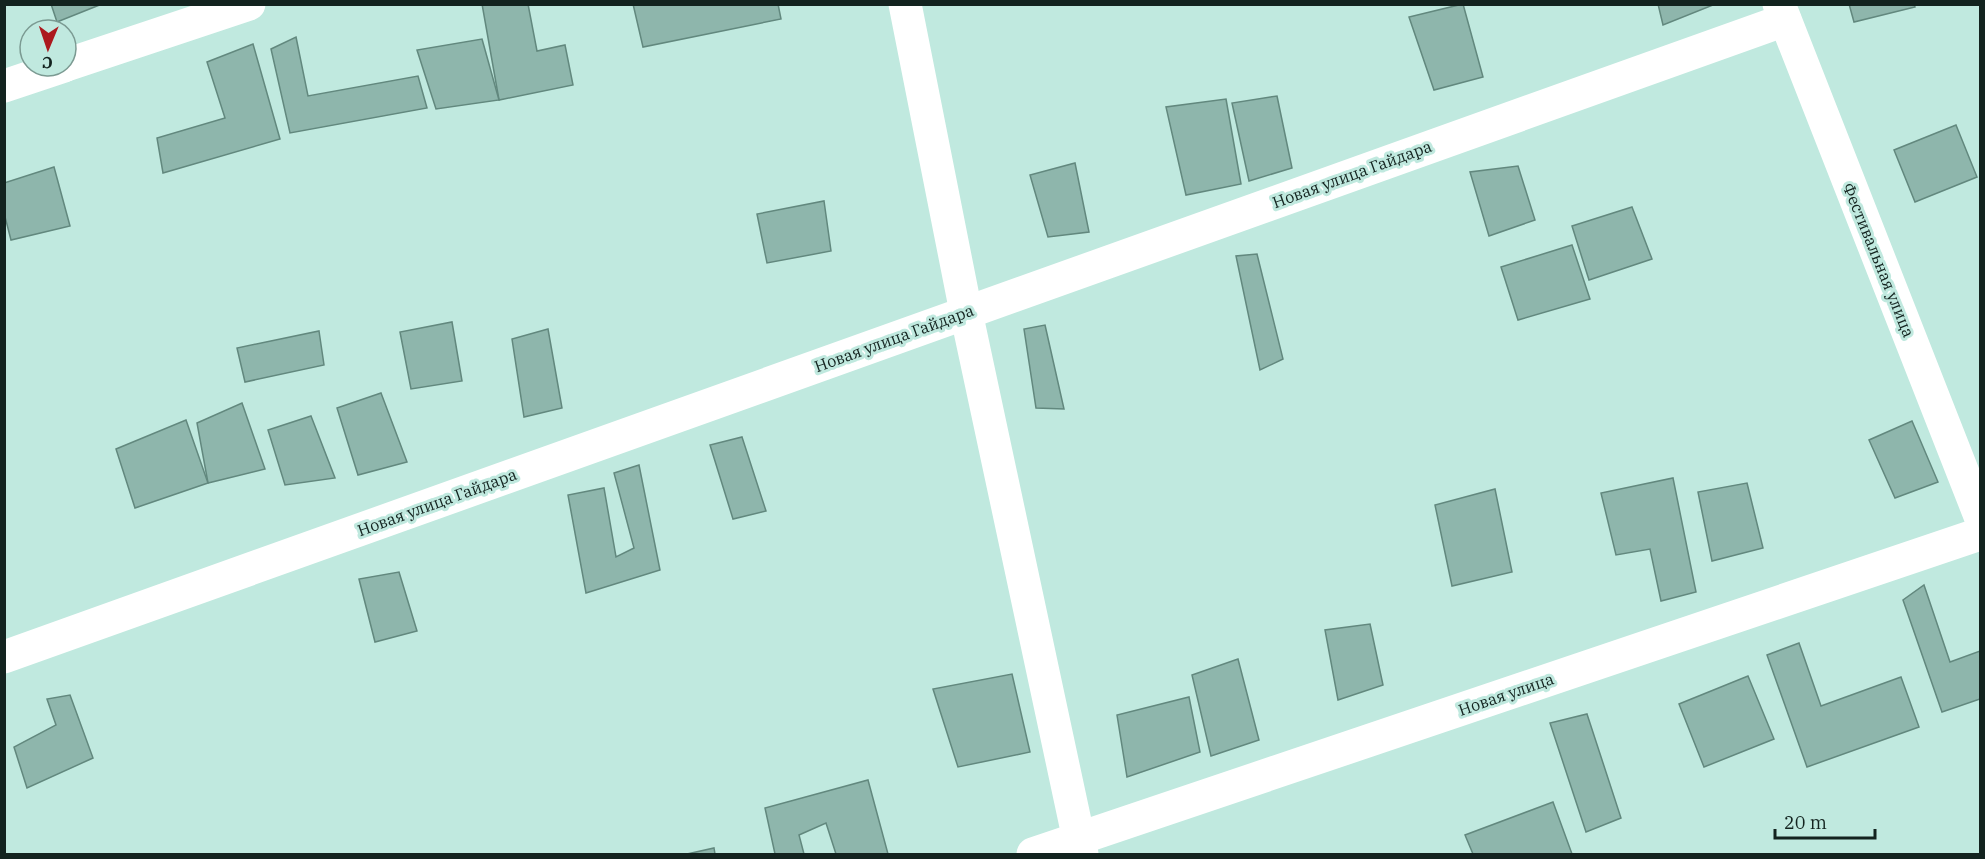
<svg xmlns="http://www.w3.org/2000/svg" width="1985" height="859" font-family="'IBM Plex Serif',serif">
<rect width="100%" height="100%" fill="#c0e9df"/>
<!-- building -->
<g fill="#8eb6ac" stroke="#62887e" stroke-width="1.5">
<polygon points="51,4 102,4 57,22"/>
<polygon points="482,4 528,4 537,51 565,45 573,85 499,100"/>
<polygon points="633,4 778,4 781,19 643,47"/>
<polygon points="1463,4 1483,77 1434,90 1409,17"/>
<polygon points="1658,4 1712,4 1713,5 1663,25"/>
<polygon points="1849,4 1914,4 1915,7 1854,22"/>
<polygon points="296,37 308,96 418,76 427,108 290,133 271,49"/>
<polygon points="482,39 499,100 436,109 417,50"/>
<polygon points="253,44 280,139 163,173 157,138 225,118 207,62"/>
<polygon points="1277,96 1292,168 1249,181 1232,103"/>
<polygon points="1226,99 1241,184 1186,195 1166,107"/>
<polygon points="1956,125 1977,177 1915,202 1894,150"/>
<polygon points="1075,163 1089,232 1048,237 1030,175"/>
<polygon points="1518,166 1535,220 1489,236 1470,172"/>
<polygon points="54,167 70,226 11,240 4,213 4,183"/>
<polygon points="824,201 831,251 767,263 757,214"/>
<polygon points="1632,207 1652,259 1589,280 1572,226"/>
<polygon points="1572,245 1590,299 1518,320 1501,267"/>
<polygon points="1257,254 1283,359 1260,370 1236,256"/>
<polygon points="452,322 462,381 411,389 400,332"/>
<polygon points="1045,325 1064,409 1036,408 1024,329"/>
<polygon points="548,329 562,408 524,417 512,339"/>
<polygon points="319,331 324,365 245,382 237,348"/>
<polygon points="381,393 407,462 358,475 337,408"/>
<polygon points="242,403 265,469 208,483 197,423"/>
<polygon points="311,416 335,478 285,485 268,430"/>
<polygon points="186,420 208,483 135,508 116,449"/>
<polygon points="1912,421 1938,482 1895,498 1869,440"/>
<polygon points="742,437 766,511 733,519 710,445"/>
<polygon points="639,465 660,570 586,593 568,495 604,488 616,557 634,548 614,473"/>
<polygon points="1673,478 1696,592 1661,601 1650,549 1616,555 1601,493"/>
<polygon points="1747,483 1763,548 1712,561 1698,492"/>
<polygon points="1495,489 1512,572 1452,586 1435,505"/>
<polygon points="399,572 417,631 375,642 359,579"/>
<polygon points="1924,585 1950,662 1980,651 1980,699 1942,712 1903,600"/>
<polygon points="1370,624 1383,685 1338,700 1325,630"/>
<polygon points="1799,643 1821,706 1901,677 1919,727 1807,767 1767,655"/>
<polygon points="1238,659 1259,740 1211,756 1192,675"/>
<polygon points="1012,674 1030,752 958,767 933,689"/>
<polygon points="1748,676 1774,739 1704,767 1679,704"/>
<polygon points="70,695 93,758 27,788 14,747 56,725 47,699"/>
<polygon points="1189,697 1200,752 1127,777 1117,715"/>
<polygon points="1587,714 1621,818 1586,832 1550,723"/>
<polygon points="868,780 888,854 836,854 826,823 799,835 804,854 775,854 765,808"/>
<polygon points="1553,802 1572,854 1473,854 1465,835"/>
<polygon points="714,848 715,854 687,854"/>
</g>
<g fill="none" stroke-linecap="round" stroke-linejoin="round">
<!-- minor -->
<g stroke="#fff" stroke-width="33">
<polyline points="905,4 966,312 1082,854"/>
<polyline points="1779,4 1980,516"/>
<polyline points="66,65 249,4"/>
<polyline points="4,86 64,66"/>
<polyline points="4,657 1785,20"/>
<polyline points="1033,854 1980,534"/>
</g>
</g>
<g text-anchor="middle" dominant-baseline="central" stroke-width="6" stroke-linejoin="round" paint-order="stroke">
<!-- street labels -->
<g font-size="16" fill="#13231f" stroke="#c0e9df">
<text transform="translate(1352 174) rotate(-20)">Новая улица Гайдара</text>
<text transform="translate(1879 260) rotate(68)">Фестивальная улица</text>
<text transform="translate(894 338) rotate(-20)">Новая улица Гайдара</text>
<text transform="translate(437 502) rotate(-20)">Новая улица Гайдара</text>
<text transform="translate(1506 694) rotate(-19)">Новая улица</text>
</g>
</g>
<!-- border -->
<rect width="1985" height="859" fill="none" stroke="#13231f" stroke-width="12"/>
<!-- north arrow -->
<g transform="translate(48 48) rotate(182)"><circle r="28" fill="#c0e9df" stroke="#7b9a92" stroke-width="1.5"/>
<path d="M0-4.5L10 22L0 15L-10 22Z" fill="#ac191e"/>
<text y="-9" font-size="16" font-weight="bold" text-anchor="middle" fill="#13231f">С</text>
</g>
<!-- scale -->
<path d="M1775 829v9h100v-9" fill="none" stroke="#13231f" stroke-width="3"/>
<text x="1784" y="829" font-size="18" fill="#13231f" stroke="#c0e9df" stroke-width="4.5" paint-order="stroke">20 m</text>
</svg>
